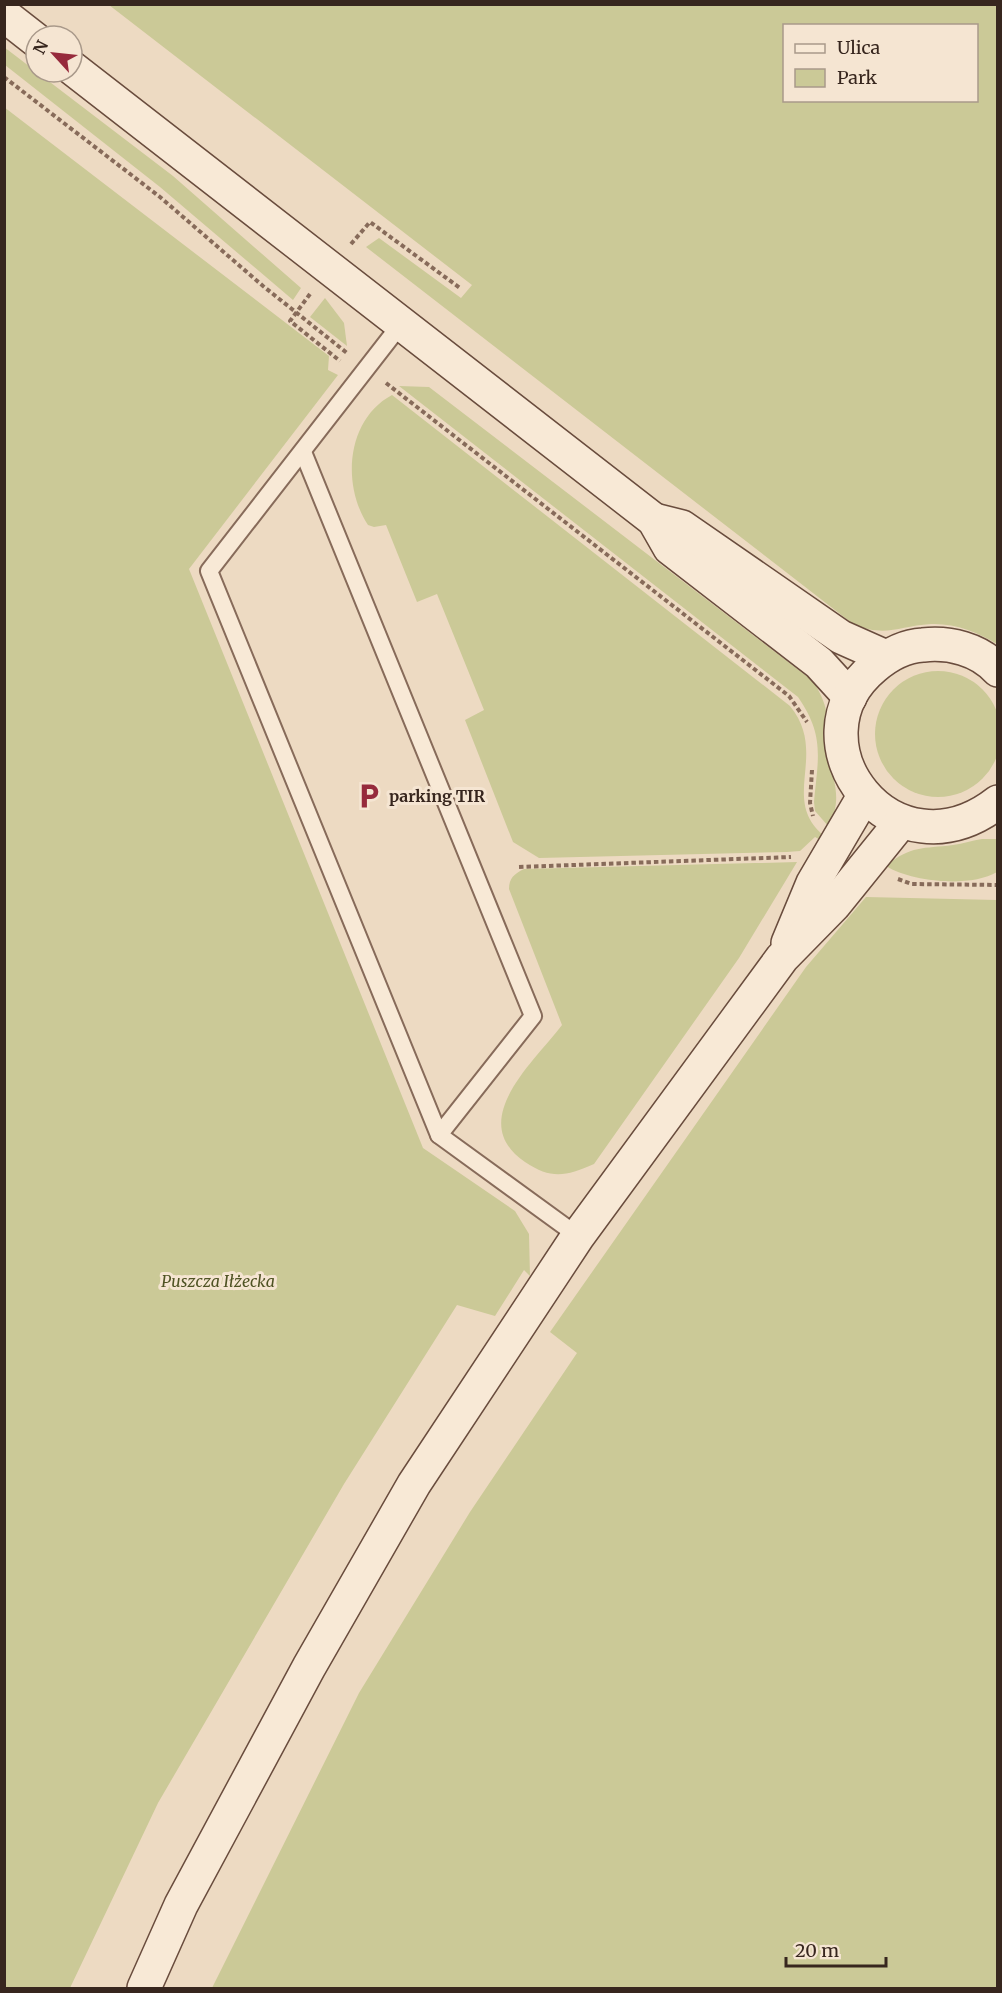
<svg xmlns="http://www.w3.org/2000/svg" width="1002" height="1993" font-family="Merriweather,serif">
<rect width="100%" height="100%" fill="#eddac2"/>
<!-- green -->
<g fill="#cbc997" fill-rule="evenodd">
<path d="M109,5h888v639c-19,-12 -43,-21 -66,-20 -33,2 -45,14 -78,0l-487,-377 13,-9 82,60 11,-13zM784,26h192v74h-192z"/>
<polygon points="4,47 173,176 301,288 293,300 160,187 5,65"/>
<polygon points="4,107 329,356 328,370 338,375 189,569 423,1148 515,1211 529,1234 530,1276 524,1270 495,1316 457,1305 344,1484 158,1803 70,1988 4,1988"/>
<polygon points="325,298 344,323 347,346 310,317"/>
<path d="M399,386l30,1 384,294c20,32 12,39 16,73 4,30 14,42 0,73l-14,-16 -1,-9c4,-44 11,-66 -16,-105z"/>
<path d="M392,395l398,311c40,49 -13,95 37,132l-3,4 -9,-5 -15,14 -13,1 -248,6 -26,-16 -48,-122 19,-10 -47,-116 -20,8 -31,-77 -12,2 -6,-2c-27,-41 -21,-106 24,-130z"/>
<circle cx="938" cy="734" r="63"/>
<path d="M982,839h15v33c-27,16 -85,10 -111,-6 25,-21 37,-17 67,-21 10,-1 20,-5 29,-6z"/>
<path d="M797,862l-58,96 -145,206c-28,12 -42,16 -69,-2 -60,-41 9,-100 37,-137l-53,-136c0,-11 5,-15 15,-20z"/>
<polygon points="866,897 997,900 997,1988 212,1988 359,1693 470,1512 577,1353 550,1332 806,967"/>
</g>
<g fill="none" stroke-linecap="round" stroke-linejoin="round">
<!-- lane casing -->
<g stroke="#876b5a" stroke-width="20">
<g id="lane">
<polyline points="401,324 209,571 439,1135 578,1236"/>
<polyline points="303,452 533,1016 439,1135"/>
</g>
</g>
<!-- secondary casing -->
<g stroke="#694c3d" stroke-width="36">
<g id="secondary">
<polyline points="4,15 36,40"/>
<polyline points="72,68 654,520 670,548 819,663 850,697"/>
<polyline points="654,520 682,527 841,637 886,657"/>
<path d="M998,670c-19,-21 -49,-28 -75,-25 -19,1 -35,10 -49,22 -89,74 19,217 124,135"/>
<polyline points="788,943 813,883 864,796"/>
<polyline points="144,1988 181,1905 309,1667 414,1484 578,1236 782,958 834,905 901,822"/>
</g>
</g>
<!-- path -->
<g stroke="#876b5a" stroke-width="4" stroke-dasharray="4.5 3" stroke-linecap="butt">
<polyline points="4,77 160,197 263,286 347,353"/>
<polyline points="351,244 370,222 460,288"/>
<polyline points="310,294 290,321 340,361"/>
<polyline points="386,383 789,696 807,722"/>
<polyline points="812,770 810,803 813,816"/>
<polyline points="519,867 791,857"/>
<polyline points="898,879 912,884 998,885"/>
</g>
<!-- lane -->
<use href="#lane" stroke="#f8e9d6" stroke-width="16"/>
<!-- secondary -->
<use href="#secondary" stroke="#f8e9d6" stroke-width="33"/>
</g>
<!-- icons -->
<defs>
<g id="parking-bare" transform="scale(2.07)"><path d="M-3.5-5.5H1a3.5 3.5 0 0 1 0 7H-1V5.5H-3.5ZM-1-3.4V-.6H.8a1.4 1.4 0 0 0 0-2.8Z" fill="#962a3c" stroke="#f5e5d2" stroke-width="2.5" paint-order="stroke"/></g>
</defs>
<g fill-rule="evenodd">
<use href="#parking-bare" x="369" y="796"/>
</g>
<g text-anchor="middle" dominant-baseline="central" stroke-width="6" stroke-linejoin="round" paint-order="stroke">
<!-- poi labels -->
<g font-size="16" font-weight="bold" fill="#37261e" stroke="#f5e5d2" text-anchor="start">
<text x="389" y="796">parking TIR</text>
</g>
<!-- park labels -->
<g font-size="16" font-style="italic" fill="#4f5324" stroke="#f5e5d2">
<text x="218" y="1281">Puszcza Iłżecka</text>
</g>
</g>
<!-- border -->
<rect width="1002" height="1993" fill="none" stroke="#37261e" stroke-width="12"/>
<!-- legend -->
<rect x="783" y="24" width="195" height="78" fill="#f5e5d2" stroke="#a9998a" stroke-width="1.5"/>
<rect x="795" y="44" width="30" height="9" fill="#f8e9d6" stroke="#a9998a" stroke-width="1.5"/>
<text x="837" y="54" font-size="18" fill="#37261e">Ulica</text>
<rect x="795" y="69" width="30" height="18" fill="#cbc997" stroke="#a9998a" stroke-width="1.5"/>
<text x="837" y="84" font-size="18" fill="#37261e">Park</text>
<!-- north arrow -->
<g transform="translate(54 54) rotate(297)"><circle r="28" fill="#f5e5d2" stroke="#a9998a" stroke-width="1.5"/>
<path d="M0-4.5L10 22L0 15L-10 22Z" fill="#962a3c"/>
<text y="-9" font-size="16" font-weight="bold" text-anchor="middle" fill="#37261e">N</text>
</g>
<!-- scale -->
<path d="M786 1957v9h100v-9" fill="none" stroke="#37261e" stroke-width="3"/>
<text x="795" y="1957" font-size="18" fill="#37261e" stroke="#f5e5d2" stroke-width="4.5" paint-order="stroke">20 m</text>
</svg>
